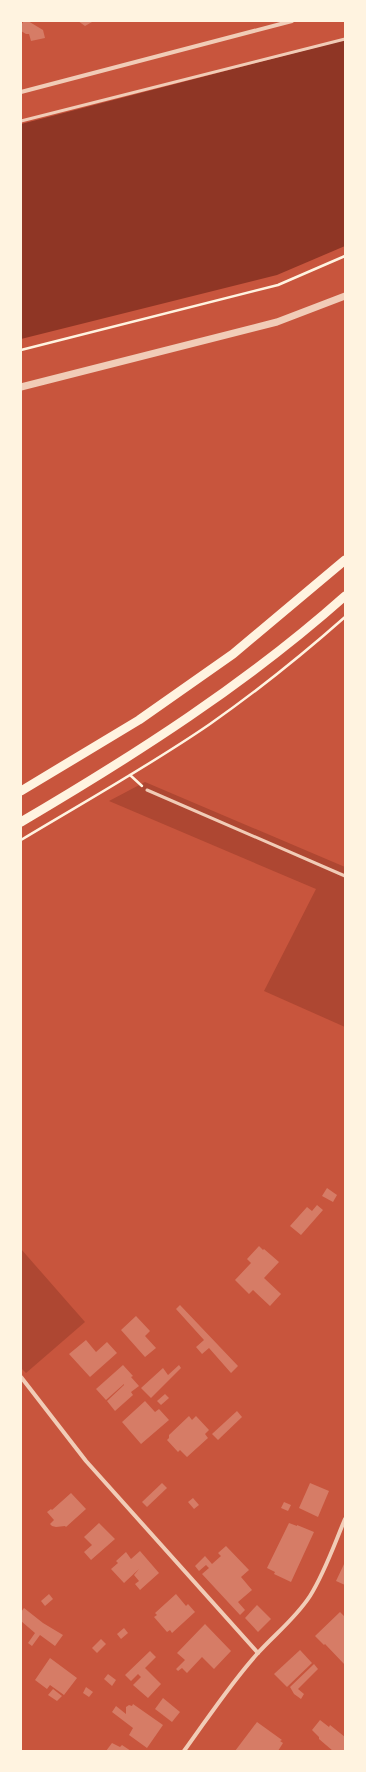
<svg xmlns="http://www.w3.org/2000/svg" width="366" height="1772" font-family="'Titillium Web',sans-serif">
<rect width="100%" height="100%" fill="#c8553d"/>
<!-- green -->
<g fill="#ae4732">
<polygon points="145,782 345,867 345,1027 264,991 316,889 109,801"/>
<polygon points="21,1249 85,1322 26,1373 21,1368"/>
</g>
<!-- water -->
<polygon fill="#8f3625" points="345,40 345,246 277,275 21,339 21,124"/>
<!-- building -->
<g fill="#d67c66">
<polygon points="24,21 28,21 43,30 45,38 31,41 29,34 26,34 21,31 21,25"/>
<polygon points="78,21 91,21 92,22 85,26"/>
<polygon points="327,1188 337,1195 333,1202 322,1196"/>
<polygon points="317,1205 323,1210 301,1235 290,1226 307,1207 312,1211"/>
<polygon points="259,1246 263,1250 264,1249 279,1262 264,1278 281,1294 270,1306 253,1290 249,1294 235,1280 251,1263 247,1259"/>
<polygon points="180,1305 238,1366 231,1373 209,1348 202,1354 196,1347 204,1340 176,1309"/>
<polygon points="136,1316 150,1331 145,1336 156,1348 145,1357 121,1330"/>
<polygon points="86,1340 96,1352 107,1342 117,1353 90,1377 69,1354"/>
<polygon points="123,1365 133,1376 131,1377 139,1386 131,1392 133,1395 115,1411 107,1401 124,1385 124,1384 106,1400 96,1389"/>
<polygon points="179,1365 181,1368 151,1398 141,1388 163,1368 168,1375"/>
<polygon points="165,1394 169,1398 161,1405 157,1401"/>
<polygon points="145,1401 155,1412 159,1409 169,1420 141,1444 122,1422"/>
<polygon points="237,1411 242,1417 218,1440 212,1434"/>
<polygon points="189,1416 192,1420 196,1416 209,1430 205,1434 208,1438 187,1457 180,1450 178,1452 167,1440 169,1438 169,1435"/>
<polygon points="162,1483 167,1488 147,1507 142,1502"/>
<polygon points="310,1483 329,1491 318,1517 299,1508"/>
<polygon points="71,1493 86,1509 66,1527 65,1526 56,1527 52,1526 50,1524 54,1520 47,1512 51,1509 52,1510"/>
<polygon points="193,1498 199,1505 194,1509 188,1502"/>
<polygon points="284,1502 291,1505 288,1511 281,1508"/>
<polygon points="99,1523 115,1539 91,1560 84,1552 92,1545 84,1537"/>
<polygon points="289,1523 297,1526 297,1525 314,1532 291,1582 274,1574 275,1572 267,1568"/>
<polygon points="226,1546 249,1570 241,1577 252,1590 238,1602 245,1610 240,1615 202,1574 209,1568 206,1565 199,1571 195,1566 205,1556 212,1564 221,1556 218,1553"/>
<polygon points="140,1551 159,1573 140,1590 135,1584 139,1581 134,1575 139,1569 124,1583 111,1569 118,1563 116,1561 126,1552 131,1559"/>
<polygon points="345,1562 345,1585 336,1581"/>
<polygon points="49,1594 53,1599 45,1606 41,1601"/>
<polygon points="176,1594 186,1606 188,1604 195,1612 172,1633 170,1630 167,1632 154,1617 157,1615 155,1613"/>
<polygon points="257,1605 271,1619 258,1632 245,1618"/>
<polygon points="24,1608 43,1623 63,1635 55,1646 40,1635 32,1646 28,1643 35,1633 21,1621 21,1612"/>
<polygon points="340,1612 345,1617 345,1665 325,1644 324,1645 315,1636"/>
<polygon points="205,1624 231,1651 214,1669 202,1657 187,1673 182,1668 178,1671 176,1669 185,1660 177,1653"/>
<polygon points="124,1628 128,1633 121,1639 117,1634"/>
<polygon points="101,1639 106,1644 97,1653 92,1648"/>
<polygon points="300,1650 312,1663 287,1687 274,1674"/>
<polygon points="150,1651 156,1657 145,1668 161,1684 148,1698 133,1685 141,1677 138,1674 131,1681 125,1675"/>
<polygon points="50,1658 77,1678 64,1695 50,1685 47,1689 35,1680"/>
<polygon points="314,1664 318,1669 298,1689 304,1694 301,1699 294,1694 290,1687"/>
<polygon points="108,1674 116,1680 112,1686 104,1679"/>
<polygon points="86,1687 93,1692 89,1697 83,1693"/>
<polygon points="53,1689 62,1696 57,1701 48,1695"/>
<polygon points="163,1698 180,1712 172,1722 155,1709"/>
<polygon points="133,1704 163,1725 147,1748 129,1735 133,1728 112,1712 116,1706 126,1714 126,1707 129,1705 132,1706"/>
<polygon points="320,1720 329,1727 330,1725 345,1737 345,1751 333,1751 319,1739 319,1737 312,1730"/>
<polygon points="257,1722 282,1740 280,1741 283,1743 278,1751 235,1751"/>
<polygon points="112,1743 120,1747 122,1745 131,1751 106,1751"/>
</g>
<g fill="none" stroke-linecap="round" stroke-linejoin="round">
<!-- path -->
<g stroke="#fff3e0" stroke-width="2.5">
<polyline points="21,350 278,285 345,256"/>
<polyline points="130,775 142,786"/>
<path d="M21,840c63,-38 128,-74 189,-116 47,-33 92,-69 135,-107"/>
</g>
<!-- service -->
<g stroke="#f1ccb7" stroke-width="3">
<polyline points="21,121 345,39"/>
<polyline points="147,790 345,876"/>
</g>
<!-- minor -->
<g stroke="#f1ccb7" stroke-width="4">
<polyline points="21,92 292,21"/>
<polyline points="21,1377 86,1461 258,1653"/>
<path d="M184,1751c24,-33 46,-67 73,-97 18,-20 38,-35 53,-58 15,-24 24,-51 35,-77"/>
</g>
<!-- tertiary -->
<polyline stroke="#f1ccb7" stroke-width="7" points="21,387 277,322 345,296"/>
<!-- primary -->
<g stroke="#fff3e0" stroke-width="9">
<polyline points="21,791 139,720 233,654 345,560"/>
<path d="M21,822c114,-67 225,-138 324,-226"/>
</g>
</g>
<!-- border -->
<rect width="366" height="1772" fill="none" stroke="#fff3e0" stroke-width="44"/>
</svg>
